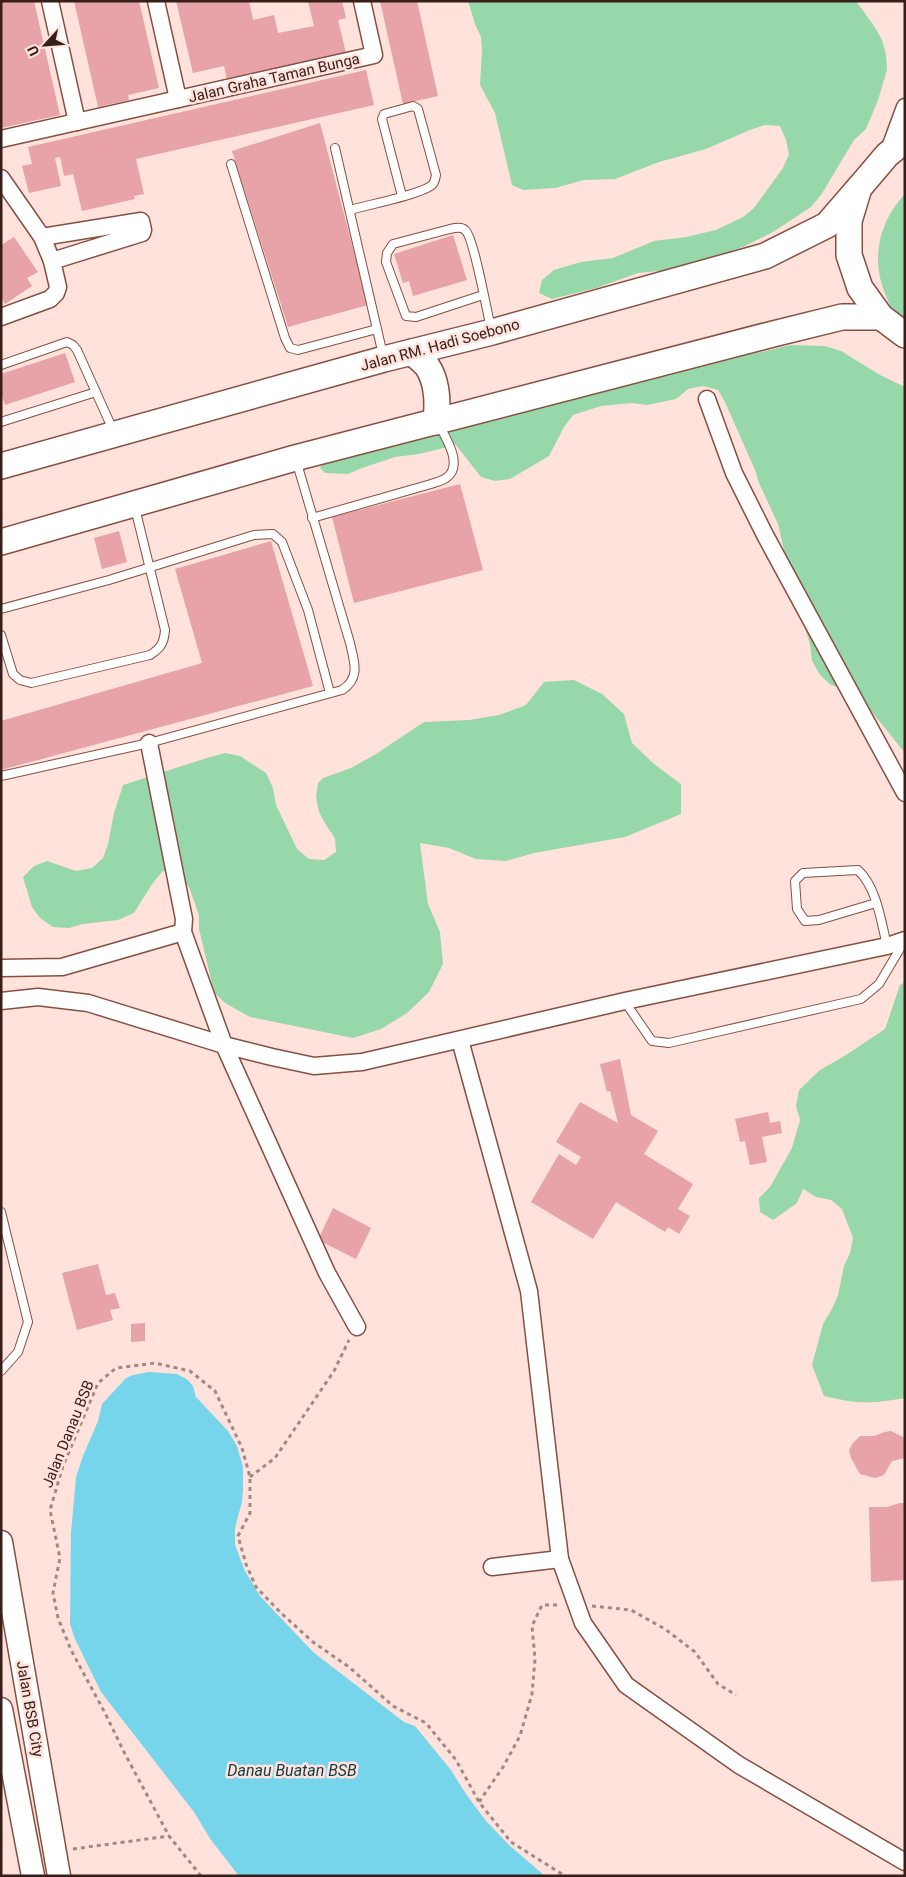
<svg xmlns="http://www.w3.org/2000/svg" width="906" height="1877" font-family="Roboto,sans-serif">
<rect width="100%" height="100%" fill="#fee2db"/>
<!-- green -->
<g fill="#96d8a9">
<polygon points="468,1 856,1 874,26 882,40 886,54 887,70 878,100 866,129 854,140 821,195 811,207 773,232 745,246 701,262 669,270 638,273 596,288 552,299 539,293 542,280 554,270 581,262 613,258 654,241 686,237 716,230 743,217 754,208 783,168 789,154 786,140 780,126 765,125 750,130 706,149 659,162 615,179 584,180 555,188 523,190 512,185 495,113 480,85 482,51 481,37 475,24"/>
<path d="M905,194v132c-35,-40 -37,-93 0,-132z"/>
<polygon points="790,345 825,346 841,351 880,375 905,387 905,753 867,706 845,689 831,685 820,675 812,661 810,644 794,595 778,524 759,483 755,470 725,402 718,390 703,386 688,389 676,399 647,405 632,403 601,406 573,415 564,427 549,456 510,479 495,481 481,477 456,445 419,454 395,457 362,468 348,474 325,473 320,468 323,461 730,355 761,352"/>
<polygon points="574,680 602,694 624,714 632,743 654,764 681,784 681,814 625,837 534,853 506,861 476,859 449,848 420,843 428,904 440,932 443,964 429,992 407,1013 381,1029 353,1038 250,1017 225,1003 214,992 199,929 199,915 189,887 178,875 163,871 152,884 134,913 118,920 83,924 69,928 53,927 40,918 32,907 23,877 34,866 47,861 76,871 92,868 103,858 108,844 114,813 123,785 210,757 225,753 240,756 266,773 273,788 276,805 297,849 309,859 324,860 336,852 335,838 326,825 319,812 316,797 318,783 323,778 351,768 376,754 424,722 469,720 499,715 526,705 544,682"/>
<path d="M905,982v416c-33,6 -49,6 -81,-2l-12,-31 11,-41 9,-15 6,-14 6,-29 6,-13 3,-15 -11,-29 -11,-9 -15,-3 -13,-8 -6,14 -24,17 -13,-8 -1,-14 11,-11 22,-39 8,-28 -4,-14 3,-16 21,-20 26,-15 39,-26 15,-44z"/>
</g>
<!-- water -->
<polygon fill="#76d5ea" points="149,1372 177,1374 188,1380 193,1386 196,1397 228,1431 237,1446 243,1467 243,1489 242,1502 235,1528 235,1545 245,1571 260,1596 313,1652 404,1722 415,1726 451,1770 466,1794 486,1821 509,1845 545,1876 239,1876 211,1840 194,1812 101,1692 75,1639 70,1624 71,1533 76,1477 83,1456 98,1421 102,1404 126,1378 133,1375"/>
<!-- building -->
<g fill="#e8a3a9">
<polygon points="1,1 34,1 60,115 1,128"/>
<polygon points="74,1 139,1 159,88 128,95 129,100 98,107"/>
<polygon points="176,1 249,1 253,20 274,15 278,33 314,26 308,1 342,1 346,18 338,20 346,53 227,80 224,66 193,73"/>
<polygon points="380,1 417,1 438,96 403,104"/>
<polygon points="366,70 374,105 136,159 144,194 134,196 135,199 82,211 73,174 64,176 60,157 55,158 61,186 29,193 22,166 32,164 28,147"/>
<polygon points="320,123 368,305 288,327 232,151"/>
<polygon points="453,235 467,280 413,296 409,281 403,283 394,254"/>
<polygon points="14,237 38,272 27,278 32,286 5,304 1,297 1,245"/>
<polygon points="65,353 75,382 5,405 1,393 1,374"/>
<polygon points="460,484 483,570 354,603 332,517"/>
<polygon points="119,531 127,562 102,569 94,538"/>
<polygon points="271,541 313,686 1,770 1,721 202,663 175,569"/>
<polygon points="620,1059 631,1115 658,1131 644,1154 693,1184 678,1209 690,1216 679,1234 668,1227 665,1232 616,1202 593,1239 531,1202 559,1154 576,1165 581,1157 556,1142 580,1102 618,1123 610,1091 607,1092 600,1064"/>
<polygon points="768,1112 770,1123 780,1121 782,1133 762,1137 767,1162 750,1165 745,1141 740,1142 735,1119"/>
<polygon points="333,1208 371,1228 356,1259 318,1240"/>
<polygon points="98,1264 106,1295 115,1293 120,1308 110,1310 113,1320 77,1330 62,1273"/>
<polygon points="145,1323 145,1341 131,1342 131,1324"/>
<polygon points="891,1431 905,1438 905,1458 892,1461 884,1475 875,1478 860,1474 851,1458 849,1450 853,1443 860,1436 874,1436 885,1432"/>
<polygon points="900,1503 905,1503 905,1580 871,1582 869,1507 887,1507"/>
</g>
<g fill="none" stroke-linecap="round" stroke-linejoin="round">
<!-- lane casing -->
<g stroke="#884e41" stroke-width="10">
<g id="lane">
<polyline points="335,148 383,355"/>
<polyline points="231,164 285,338 290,348 298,350 377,329"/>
<path d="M350,210c17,-5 70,-15 82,-25 3,-3 3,-6 4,-10l-18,-66 -5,-3 -29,8 -2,5 20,77"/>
<path d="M483,295l-67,22 -10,-1 -20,-54 1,-9 6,-9 57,-15c4,-1 11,-3 15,1 9,7 22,83 26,98"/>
<polyline points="1,365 67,342 73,345 77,350 113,430"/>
<polyline points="1,422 96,392"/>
<path d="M312,518l119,-34c5,-2 11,-3 15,-6 18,-12 0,-40 -7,-53"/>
<polyline points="1,609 109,580 254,535 273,534 282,542 308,610 330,693"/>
<path d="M1,635l12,39 7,6 11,3 119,-28c11,-7 14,-12 15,-25l-30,-122"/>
<path d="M1,776l148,-33 193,-53c19,-12 12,-29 8,-47l-54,-183"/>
<path d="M876,903l-57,17 -14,1 -8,-12 -2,-28 8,-8 55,-3c19,18 23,51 29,76"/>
<polyline points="625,1002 652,1041 669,1043 861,999 879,984 904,942"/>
<polyline points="1,1212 28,1322 18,1352 1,1371"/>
</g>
</g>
<!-- street casing -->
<g stroke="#884e41" stroke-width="19">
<g id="street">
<polyline points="50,1 77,122"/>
<polyline points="156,1 178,99"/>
<polyline points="1,139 374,55 362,1"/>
<polyline points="888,153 905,107"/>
<polyline points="1,178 42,237 52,261 58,287 56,293 50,299 1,317"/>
<polyline points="42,237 141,221 143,230 142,233 52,261"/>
<polyline points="707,399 734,473 765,535 905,793"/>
<polyline points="149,743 184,919 183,932 224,1045 327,1273 357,1327"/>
<polyline points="1,968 62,967 183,932"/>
<polyline points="1,1001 38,997 88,1003 224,1045 272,1057 314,1066 362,1062 625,1001 887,946 905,940"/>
<polyline points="460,1040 529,1291 560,1559 492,1567"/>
<polyline points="560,1559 583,1623 626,1685 739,1765 905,1862"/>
</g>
</g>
<!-- secondary casing -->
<g stroke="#884e41" stroke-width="25">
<g id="secondary">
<polyline points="1,1542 59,1876"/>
<polyline points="1,1709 33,1876"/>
</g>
</g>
<!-- primary casing -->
<g stroke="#884e41" stroke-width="28">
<g id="primary">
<polyline points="905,140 887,155 859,188 849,221 849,255 860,288 881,317 905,335"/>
<path d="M412,352c5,5 11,9 15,14 11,16 11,38 9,56"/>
<polyline points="1,466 384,359 492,332 765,256 827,225 859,188"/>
<polyline points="1,542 295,458 773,334 842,317 881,317"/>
</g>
</g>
<!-- path -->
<g stroke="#a38983" stroke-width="3" stroke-dasharray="4 4" stroke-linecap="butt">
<polyline points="250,1477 275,1458 334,1371 349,1340"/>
<polyline points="592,1606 631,1610 665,1629 695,1652 718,1684 736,1695"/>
<polyline points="479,1802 503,1767 520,1736 532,1694 535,1659 532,1626 542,1605 561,1605"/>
<polyline points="73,1849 169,1836"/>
<polyline points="201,1876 169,1836 125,1754 105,1713 71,1650 58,1618 53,1593 60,1558 50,1510 63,1466 98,1383 116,1368 155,1363 190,1371 215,1391 242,1448 250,1477 250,1513 238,1536 246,1564 256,1587 282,1614 313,1642 349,1667 393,1706 426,1723 456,1760 479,1802 511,1842 565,1876"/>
</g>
<!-- lane -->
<use href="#lane" stroke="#fff" stroke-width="8"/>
<!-- street -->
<use href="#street" stroke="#fff" stroke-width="16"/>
<!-- secondary -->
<use href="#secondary" stroke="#fff" stroke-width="22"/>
<!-- primary -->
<use href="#primary" stroke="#fff" stroke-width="25"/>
</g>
<g text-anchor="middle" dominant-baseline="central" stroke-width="5" stroke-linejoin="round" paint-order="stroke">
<!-- street labels -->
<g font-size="15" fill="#371e19" stroke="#fee2db">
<text transform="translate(274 78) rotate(-13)">Jalan Graha Taman Bunga</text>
<text transform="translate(440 345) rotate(-15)">Jalan RM. Hadi Soebono</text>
<text transform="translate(68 1434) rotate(-68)">Jalan Danau BSB</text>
<text transform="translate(30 1709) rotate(80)">Jalan BSB City</text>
</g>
<!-- water labels -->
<g font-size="16" font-style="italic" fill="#0f3d45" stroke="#fee2db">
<text x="292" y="1770">Danau Buatan BSB</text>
</g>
</g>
<!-- border -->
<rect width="906" height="1877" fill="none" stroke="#371e19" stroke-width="5"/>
<!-- north arrow -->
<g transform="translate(45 45) rotate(244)" stroke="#fee2db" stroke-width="4" paint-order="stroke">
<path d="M0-4L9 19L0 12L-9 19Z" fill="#371e19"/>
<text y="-8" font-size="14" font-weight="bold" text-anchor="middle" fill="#371e19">U</text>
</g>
</svg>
